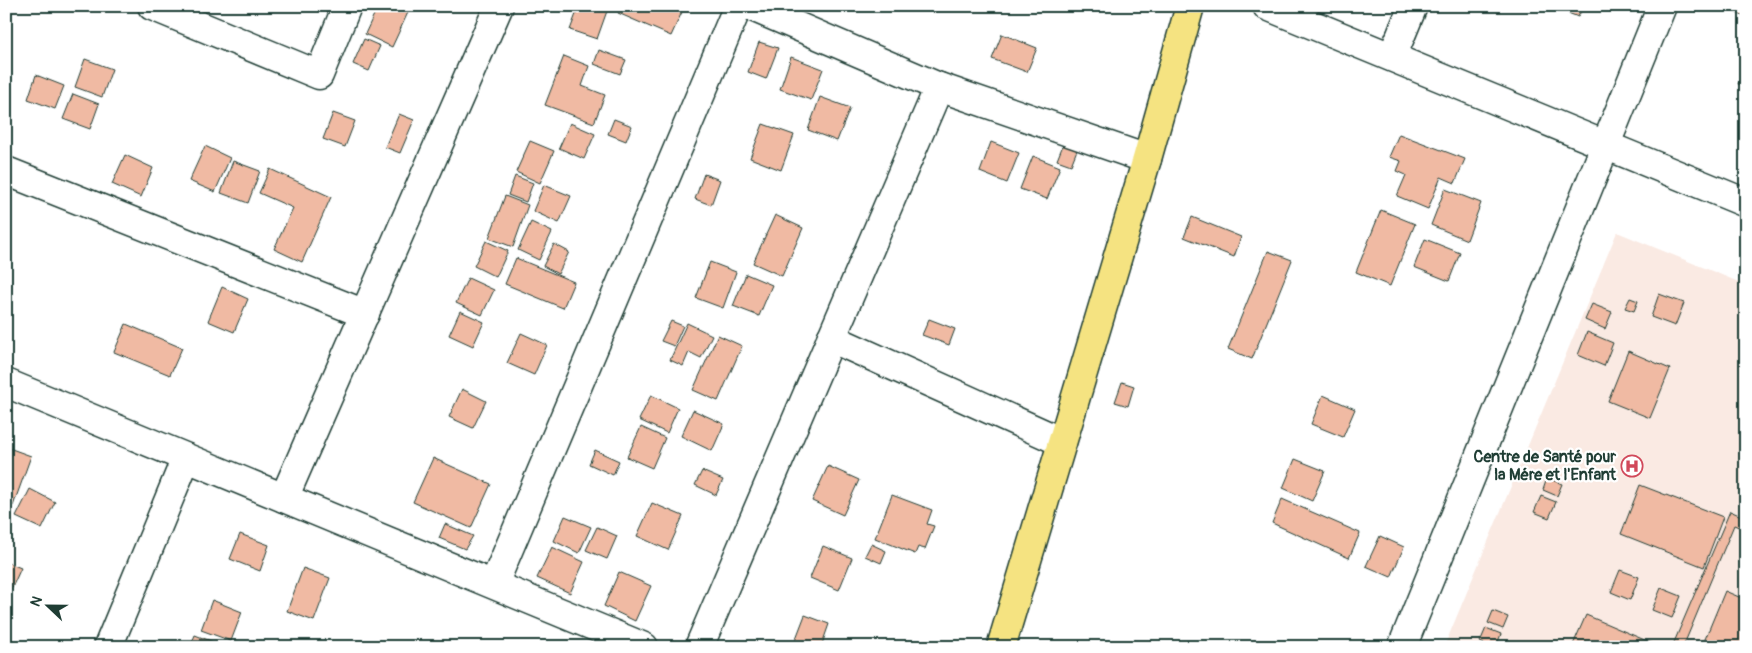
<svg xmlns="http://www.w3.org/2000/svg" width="1752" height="653" font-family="Pangolin,sans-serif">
<rect width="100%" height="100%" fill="#fff"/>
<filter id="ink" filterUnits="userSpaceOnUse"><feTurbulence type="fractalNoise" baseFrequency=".02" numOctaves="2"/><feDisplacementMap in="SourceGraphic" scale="10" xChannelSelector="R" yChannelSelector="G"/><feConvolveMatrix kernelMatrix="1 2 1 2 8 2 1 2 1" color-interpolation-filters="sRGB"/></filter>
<g filter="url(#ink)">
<!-- built -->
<polygon fill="#faeae3" points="1617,232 1746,285 1746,647 1444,647"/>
<!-- building -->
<g fill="#f0baa3" stroke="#1f3d34">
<polygon points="378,6 411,6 392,47 365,34"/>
<polygon points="579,6 593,6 607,11 597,39 570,30"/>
<polygon points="621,6 668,6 682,12 671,36 618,13"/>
<polygon points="1551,6 1585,6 1583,10 1582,9 1578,17"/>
<polygon points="1730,6 1746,6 1746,17 1729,10"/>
<polygon points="1002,34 1037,48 1027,72 992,59"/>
<polygon points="364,39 380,46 369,71 353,64"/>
<polygon points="759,42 778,48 766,79 748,72"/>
<polygon points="599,50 626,60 620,74 594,64"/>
<polygon points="564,56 589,66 582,86 605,95 594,123 545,105"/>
<polygon points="791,57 823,69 811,100 780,89"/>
<polygon points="85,59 112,69 102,97 75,87"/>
<polygon points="1746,67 1746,87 1738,84"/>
<polygon points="36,75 64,86 55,109 28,99"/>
<polygon points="73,94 99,104 90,129 63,119"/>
<polygon points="820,97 850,108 837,141 808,130"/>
<polygon points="333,113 355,121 345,147 323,139"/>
<polygon points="399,114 414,120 400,153 385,147"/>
<polygon points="614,119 632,126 626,141 608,134"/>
<polygon points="570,123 595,134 584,159 559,148"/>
<polygon points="763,124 794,135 781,170 750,158"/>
<polygon points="1399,134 1465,159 1455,183 1441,177 1428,209 1397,196 1406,175 1397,171 1401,161 1389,157"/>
<polygon points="530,141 554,151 540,183 516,172"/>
<polygon points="991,142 1019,153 1007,183 980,172"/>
<polygon points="1063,145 1077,150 1071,165 1057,160"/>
<polygon points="205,146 230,158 215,192 189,181"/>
<polygon points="125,155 153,168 141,197 112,184"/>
<polygon points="1033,156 1060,167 1047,199 1020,189"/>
<polygon points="233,161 260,171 248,203 221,193"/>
<polygon points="270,169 331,197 302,262 274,249 293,208 259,193"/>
<polygon points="704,174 720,180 711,205 695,199"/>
<polygon points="515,176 533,183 526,202 508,195"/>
<polygon points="544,185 571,196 559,223 533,211"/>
<polygon points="1445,189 1481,203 1467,240 1431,225"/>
<polygon points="505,196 528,205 513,247 489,238"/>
<polygon points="1381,210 1415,224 1390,286 1356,272"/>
<polygon points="775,215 803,228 782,276 753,263"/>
<polygon points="1192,217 1241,237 1234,257 1184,237"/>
<polygon points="531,222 552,232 539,260 518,250"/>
<polygon points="1425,239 1460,253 1449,281 1414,267"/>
<polygon points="486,241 508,251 496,277 474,266"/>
<polygon points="554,244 569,252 558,274 543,266"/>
<polygon points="1268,251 1292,260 1252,359 1228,349"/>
<polygon points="516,258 574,282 563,308 505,284"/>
<polygon points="710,262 736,272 723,308 696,298"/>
<polygon points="746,274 772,285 759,316 733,306"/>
<polygon points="468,278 494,290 482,315 456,303"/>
<polygon points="222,287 248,299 234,332 208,321"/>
<polygon points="1659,294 1684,303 1675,326 1651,317"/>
<polygon points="1630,298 1638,301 1634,311 1625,308"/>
<polygon points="1592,304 1612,312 1605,329 1585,320"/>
<polygon points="460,311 484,322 473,346 449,335"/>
<polygon points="929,319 955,329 949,345 922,335"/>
<polygon points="671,321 683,326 674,346 661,341"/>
<polygon points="687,323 712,335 701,358 689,352 683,366 670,360"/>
<polygon points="126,324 182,348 170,375 114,352"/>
<polygon points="1587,332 1613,343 1604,366 1578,355"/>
<polygon points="521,333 547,345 534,375 507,363"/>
<polygon points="718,335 742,346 718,401 693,390"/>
<polygon points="1628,351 1670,369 1650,418 1608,401"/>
<polygon points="1122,382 1134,386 1128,406 1115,402"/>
<polygon points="462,389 486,401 473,428 449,417"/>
<polygon points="651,395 678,408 667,433 639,420"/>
<polygon points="1323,395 1355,409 1343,437 1311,424"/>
<polygon points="693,410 724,424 712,451 681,436"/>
<polygon points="641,427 665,438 652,468 627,457"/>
<polygon points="6,447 31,456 13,506 6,504"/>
<polygon points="595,450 619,461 613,475 589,464"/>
<polygon points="433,458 491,484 471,528 413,502"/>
<polygon points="1295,459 1325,471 1312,501 1283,488"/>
<polygon points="828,466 859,480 843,515 812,501"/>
<polygon points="702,471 723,480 716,495 695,485"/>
<polygon points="1547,478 1562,484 1557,496 1543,490"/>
<polygon points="1640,485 1723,517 1704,567 1621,534"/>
<polygon points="30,489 55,502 42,529 16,517"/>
<polygon points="892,495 932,510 927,524 934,526 925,549 918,547 915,554 875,538"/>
<polygon points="1541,496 1556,502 1549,518 1534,512"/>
<polygon points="1282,499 1360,533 1349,558 1272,523"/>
<polygon points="652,503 683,516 668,550 637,536"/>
<polygon points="1730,511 1746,518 1746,530 1734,525 1683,647 1672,647"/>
<polygon points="565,516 591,527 579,553 554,541"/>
<polygon points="445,524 473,536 465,549 439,538"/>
<polygon points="597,527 617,536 607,559 586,550"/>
<polygon points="240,534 269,545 260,571 230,559"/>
<polygon points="1380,536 1404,547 1391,577 1366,566"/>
<polygon points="871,544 886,551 881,563 865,556"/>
<polygon points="823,546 852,558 839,590 810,578"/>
<polygon points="552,547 584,562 570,593 537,578"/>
<polygon points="6,562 21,568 10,592 6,591"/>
<polygon points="303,568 330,578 314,621 287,611"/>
<polygon points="1620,570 1639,577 1630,600 1611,592"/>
<polygon points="619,572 651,586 635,621 604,606"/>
<polygon points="1661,588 1681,596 1672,618 1652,610"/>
<polygon points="1725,591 1746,600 1746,647 1711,647 1703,644"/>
<polygon points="212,600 242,612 231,641 201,630"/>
<polygon points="1493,611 1508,617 1503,629 1488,623"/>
<polygon points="805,615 829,624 821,647 811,647 795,641"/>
<polygon points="1586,615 1661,647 1572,647"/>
<polygon points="1486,628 1501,634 1496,647 1491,647 1480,642"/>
<polygon points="195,635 227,647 190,647"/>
</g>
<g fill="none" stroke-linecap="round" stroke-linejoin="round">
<!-- minor casing -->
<g stroke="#1f3d34" stroke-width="31">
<g id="minor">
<polyline points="152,6 319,75 347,6"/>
<polyline points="750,6 939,87 1147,159"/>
<polyline points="1267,6 1746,203"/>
<polyline points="1392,57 1413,6"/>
<polyline points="6,171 365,314"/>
<polyline points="831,338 1062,442"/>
<polyline points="6,383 644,647"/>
<polyline points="284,498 499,6"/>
<polyline points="494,584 738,6"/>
<polyline points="108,647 186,458"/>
<polyline points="699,647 939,87"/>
<polyline points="1402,647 1662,6"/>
</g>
</g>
<!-- highway casing -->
<g stroke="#1f3d34" stroke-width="31">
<polyline id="highway" points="1001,647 1147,159 1190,6"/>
</g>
<!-- minor -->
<use href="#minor" stroke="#fff" stroke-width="28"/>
<!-- highway -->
<use href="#highway" stroke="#f5e381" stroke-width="28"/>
</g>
</g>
<!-- icons -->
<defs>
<g id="hospital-ring" transform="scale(1.125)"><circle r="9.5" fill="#fff" stroke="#d1495b" stroke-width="1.5"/><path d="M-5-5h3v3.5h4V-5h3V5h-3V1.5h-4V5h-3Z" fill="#d1495b"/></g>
</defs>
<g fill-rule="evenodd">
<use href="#hospital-ring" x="1632" y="466"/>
</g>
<g text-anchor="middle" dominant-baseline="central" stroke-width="4.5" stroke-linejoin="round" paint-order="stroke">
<!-- poi labels -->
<g font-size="16" font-weight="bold" fill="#1f3d34" stroke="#fff" text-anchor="end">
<text x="1616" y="457">Centre de Santé pour<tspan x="1616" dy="18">la Mére et l'Enfant</tspan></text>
</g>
</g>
<!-- margin -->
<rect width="1752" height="653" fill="none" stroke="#fff" stroke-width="25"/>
<rect x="12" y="12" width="1727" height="628" fill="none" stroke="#1f3d34" stroke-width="2" filter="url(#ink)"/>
<!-- north arrow -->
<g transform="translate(48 606) rotate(292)" stroke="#ffffff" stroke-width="4" paint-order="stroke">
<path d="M0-4L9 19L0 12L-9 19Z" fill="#1f3d34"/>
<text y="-8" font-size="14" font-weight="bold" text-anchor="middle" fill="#1f3d34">N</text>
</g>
</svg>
